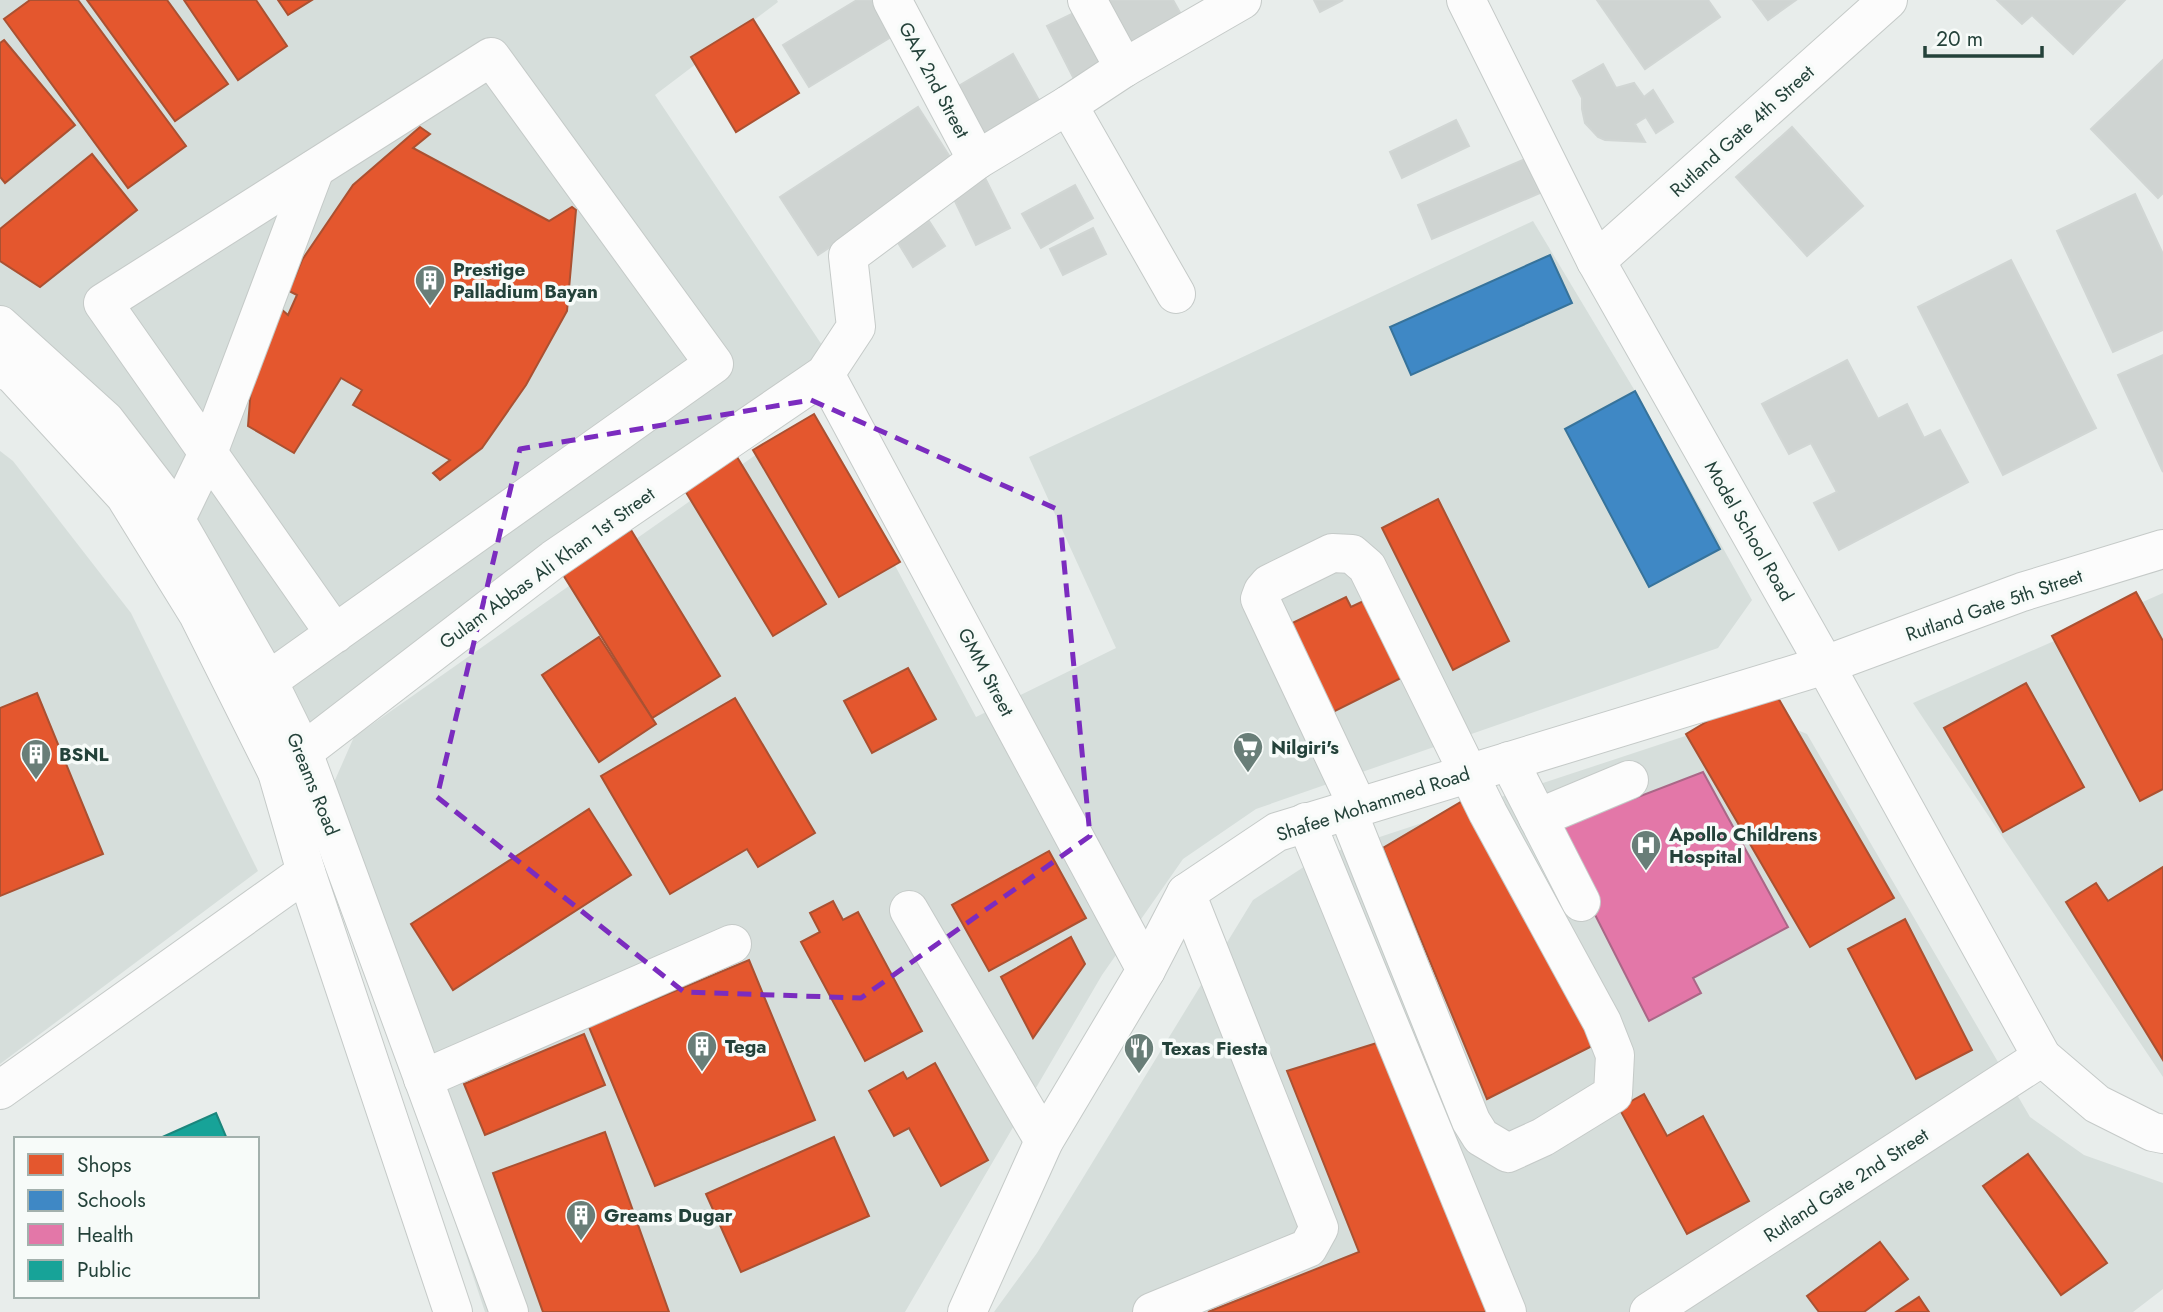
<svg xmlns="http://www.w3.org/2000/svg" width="2163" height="1312" font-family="Jost,sans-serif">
<rect width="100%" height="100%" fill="#e8edeb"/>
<!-- built -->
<g fill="#d6dedb">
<polygon points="0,0 777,0 778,2 655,95 828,354 296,733 0,320"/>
<polygon points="1533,221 1635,391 1752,600 1718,648 1256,809 1183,859 1102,975 905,1312 485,1312 320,814 354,737 814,414 976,717 1116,648 1029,457"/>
<polygon points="0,451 13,461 131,613 258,871 0,1064"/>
<polygon points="2163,593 2163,1077 1913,703"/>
<polygon points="1755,713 1807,734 2030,1117 2084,1155 2163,1183 2163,1289 2133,1312 994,1312 1037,1253 1253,900 1319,857"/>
</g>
<!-- shops -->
<g fill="#e4572e" stroke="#aa5132" stroke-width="2">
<polygon points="30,0 78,0 186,146 128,188 4,19"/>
<polygon points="87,0 167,0 228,84 175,121"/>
<polygon points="184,0 256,0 287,46 238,80"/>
<polygon points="278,0 312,0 288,15"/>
<polygon points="753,19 799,93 736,132 691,57"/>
<polygon points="4,40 75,125 5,183 0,177 0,43"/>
<polygon points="420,127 430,134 413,148 549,221 572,207 576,210 567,311 526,385 482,448 440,480 433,473 450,460 353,405 362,390 341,378 294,453 248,426 253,362 273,302 288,315 297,295 289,291 302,260 353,185"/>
<polygon points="92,154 137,210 40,287 0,261 0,229"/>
<polygon points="814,414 900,562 839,597 753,450"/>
<polygon points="731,447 826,604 773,636 678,479"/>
<polygon points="1438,499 1509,641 1453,670 1382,528"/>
<polygon points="631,530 720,676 652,718 562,573"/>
<polygon points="2136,592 2163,641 2163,789 2140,801 2052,636"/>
<polygon points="1374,596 1411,673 1321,718 1278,630 1346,597 1351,607"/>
<polygon points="599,637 656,724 599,762 542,675"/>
<polygon points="908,668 936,719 872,753 844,701"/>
<polygon points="2026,683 2084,787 2003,832 1944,728"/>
<polygon points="1770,684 1894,898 1810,947 1686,734"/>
<polygon points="37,693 103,854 0,896 0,708"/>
<polygon points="735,698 815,833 758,867 747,849 670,894 601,776"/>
<polygon points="1471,796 1600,1042 1487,1099 1383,848"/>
<polygon points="589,809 631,875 453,990 411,924"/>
<polygon points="1049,851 1086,918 989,971 952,905"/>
<polygon points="2163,867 2163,1060 2066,902 2096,883 2108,901"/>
<polygon points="833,901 843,920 858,912 922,1031 865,1061 801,942 820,932 810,913"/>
<polygon points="1905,919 1972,1050 1916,1079 1848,949"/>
<polygon points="1071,937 1085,964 1033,1038 1001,977"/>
<polygon points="749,960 815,1120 655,1186 589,1027"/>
<polygon points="584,1034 605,1085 485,1135 464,1084"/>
<polygon points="1380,1042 1494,1312 1208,1312 1359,1252 1287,1071"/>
<polygon points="935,1063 988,1160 941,1186 909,1128 894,1136 869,1091 903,1072 907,1079"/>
<polygon points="1644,1094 1667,1136 1703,1116 1749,1201 1687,1234 1619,1108"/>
<polygon points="605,1132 669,1312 543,1312 493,1173"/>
<polygon points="834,1137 869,1216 741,1272 706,1194"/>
<polygon points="2028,1154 2107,1263 2061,1295 1983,1186"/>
<polygon points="1880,1242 1908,1279 1864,1312 1819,1312 1807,1296"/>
<polygon points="1919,1297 1929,1312 1896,1312"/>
</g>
<!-- schools -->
<g fill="#3f88c5" stroke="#37739b" stroke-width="2">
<polygon points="1550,255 1572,303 1411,375 1390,327"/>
<polygon points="1635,391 1720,549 1649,587 1565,429"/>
</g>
<!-- health -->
<polygon fill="#e377a8" stroke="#aa6787" stroke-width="2" points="1703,772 1788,927 1693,978 1701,993 1649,1021 1552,830"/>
<!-- public -->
<polygon fill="#17a398" stroke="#1b867c" stroke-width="2" points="216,1113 227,1139 158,1139"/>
<!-- building -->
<g fill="#cfd4d2" stroke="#d1d6d4" stroke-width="2">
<polygon points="857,0 882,0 901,31 809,87 783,45"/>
<polygon points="1104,0 1173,0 1182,16 1129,46"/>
<polygon points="1314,0 1343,0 1320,12"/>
<polygon points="1597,0 1708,0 1720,17 1645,69"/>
<polygon points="1753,0 1796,0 1768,20"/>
<polygon points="1997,0 2125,0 2073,54 2032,15 2022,24"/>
<polygon points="1084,8 1113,63 1076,83 1047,26"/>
<polygon points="1013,54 1040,102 981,135 955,88"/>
<polygon points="2163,60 2163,193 2158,198 2091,129"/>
<polygon points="1603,64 1616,88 1634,83 1644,97 1653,90 1673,122 1656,133 1646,117 1635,124 1645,142 1605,140 1598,137 1585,123 1582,109 1582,98 1573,81"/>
<polygon points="918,107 955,165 818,255 780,197"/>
<polygon points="1456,120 1469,146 1402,178 1390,152"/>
<polygon points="1792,127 1863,206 1807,256 1736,177"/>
<polygon points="1525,159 1540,193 1432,239 1418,205"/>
<polygon points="985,178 1010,228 976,245 952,195"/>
<polygon points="1075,185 1093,218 1041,248 1022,214"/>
<polygon points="2135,194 2163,254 2163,330 2113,352 2057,231"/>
<polygon points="929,221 945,246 913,267 897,241"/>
<polygon points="1093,228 1106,254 1063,275 1050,249"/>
<polygon points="2011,260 2096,428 2003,475 1918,307"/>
<polygon points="2163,355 2163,472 2118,375"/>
<polygon points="1847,360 1878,419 1907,404 1924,438 1940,430 1968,482 1839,550 1814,503 1837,492 1811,443 1789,454 1762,404"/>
</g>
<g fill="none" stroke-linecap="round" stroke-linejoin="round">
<!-- minor casing -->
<g stroke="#c5cac8" stroke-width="40">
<g id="minor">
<polyline points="892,0 977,160"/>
<polyline points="1087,0 1124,68"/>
<polyline points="1466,0 1596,261 1825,665 2042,1057 2097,1104 2153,1132 2163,1134"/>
<polyline points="1068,105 1176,294"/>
<polyline points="1596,261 1888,0"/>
<polyline points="0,325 105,420 158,489 268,681 303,752 509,1312"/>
<polyline points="0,368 13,374 125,496 198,614 277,772 306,872 453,1312"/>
<polyline points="825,374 1146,970"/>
<polyline points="176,519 208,453 315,169"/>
<polyline points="268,681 714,364 491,57 103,303 335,634"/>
<polyline points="1509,761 1581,902"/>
<polyline points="277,772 554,559 825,374 856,327 848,256 977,160 1068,105 1124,68 1242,0"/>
<polyline points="1347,810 1471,1121 1481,1137 1508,1153 1543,1137 1613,1094 1615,1055 1602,1022 1488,813 1367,567 1352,554 1332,553 1269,584 1263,591 1260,599 1358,807"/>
<polyline points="1538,818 1629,780"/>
<polyline points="1306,822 1507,1312"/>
<polyline points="909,910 1044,1141"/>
<polyline points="423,1079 732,944"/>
<polyline points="0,1090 306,872"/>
<polyline points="967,1312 1044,1141 1146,970 1186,893 1277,832 1825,665 2022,592 2163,549"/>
<polyline points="1152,1312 1308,1248 1319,1228 1186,893"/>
<polyline points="1649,1312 2042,1057"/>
</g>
</g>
<!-- minor -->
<use href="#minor" stroke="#fcfcfc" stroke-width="38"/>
</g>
<!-- marked area -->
<path fill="none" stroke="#7b2cbf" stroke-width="5" stroke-dasharray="14 9" stroke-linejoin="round" d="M811,400l248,110 31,326 -229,162 -177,-6 -247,-195 83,-348z"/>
<!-- icons -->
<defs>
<g id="building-pin" transform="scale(1.575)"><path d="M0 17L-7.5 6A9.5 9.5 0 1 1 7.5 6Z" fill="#697e78" stroke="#f7fbf9"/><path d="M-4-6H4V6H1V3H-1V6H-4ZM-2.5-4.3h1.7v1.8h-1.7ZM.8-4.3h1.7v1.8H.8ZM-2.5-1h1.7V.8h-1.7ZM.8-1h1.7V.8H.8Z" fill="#fff"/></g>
<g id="supermarket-pin" transform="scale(1.575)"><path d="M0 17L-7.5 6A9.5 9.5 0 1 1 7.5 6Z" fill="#697e78" stroke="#f7fbf9"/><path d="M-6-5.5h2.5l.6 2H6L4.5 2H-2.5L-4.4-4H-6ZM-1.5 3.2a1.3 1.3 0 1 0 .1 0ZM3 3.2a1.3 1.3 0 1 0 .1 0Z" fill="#fff"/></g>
<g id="hospital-pin" transform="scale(1.575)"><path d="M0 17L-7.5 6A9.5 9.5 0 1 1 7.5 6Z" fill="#697e78" stroke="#f7fbf9"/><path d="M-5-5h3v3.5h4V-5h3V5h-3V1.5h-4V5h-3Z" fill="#fff"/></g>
<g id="restaurant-pin" transform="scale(1.575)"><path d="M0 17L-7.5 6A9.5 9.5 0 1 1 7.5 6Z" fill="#697e78" stroke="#f7fbf9"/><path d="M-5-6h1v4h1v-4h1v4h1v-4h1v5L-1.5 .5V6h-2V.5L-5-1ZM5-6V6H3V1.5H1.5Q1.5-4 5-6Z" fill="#fff"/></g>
</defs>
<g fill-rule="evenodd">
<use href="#building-pin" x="430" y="280"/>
<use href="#supermarket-pin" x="1248" y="747"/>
<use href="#building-pin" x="36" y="754"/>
<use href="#hospital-pin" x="1646" y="845"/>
<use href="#building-pin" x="702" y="1046"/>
<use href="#restaurant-pin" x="1139" y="1048"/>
<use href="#building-pin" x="581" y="1215"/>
</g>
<g text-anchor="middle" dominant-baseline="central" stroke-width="7" stroke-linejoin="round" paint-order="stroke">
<!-- street labels -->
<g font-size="19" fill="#24423a" stroke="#f7fbf9">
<text transform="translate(934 80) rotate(62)">GAA 2nd Street</text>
<text transform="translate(1742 131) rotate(-42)">Rutland Gate 4th Street</text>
<text transform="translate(1749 531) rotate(60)">Model School Road</text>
<text transform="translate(547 568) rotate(-36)">Gulam Abbas Ali Khan 1st Street</text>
<text transform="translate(1994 605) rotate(-19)">Rutland Gate 5th Street</text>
<text transform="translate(986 672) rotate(62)">GMM Street</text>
<text transform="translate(313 784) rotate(68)">Greams Road</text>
<text transform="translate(1373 804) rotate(-18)">Shafee Mohammed Road</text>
<text transform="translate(1846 1185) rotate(-33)">Rutland Gate 2nd Street</text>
</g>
<!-- poi labels -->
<g font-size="19" font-weight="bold" fill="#24423a" stroke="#f7fbf9" text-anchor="start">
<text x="453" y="269">Prestige<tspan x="453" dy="22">Palladium Bayan</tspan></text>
<text x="1271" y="747">Nilgiri's</text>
<text x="59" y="754">BSNL</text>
<text x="1669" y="834">Apollo Childrens<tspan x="1669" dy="22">Hospital</tspan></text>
<text x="725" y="1046">Tega</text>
<text x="1162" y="1048">Texas Fiesta</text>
<text x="604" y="1215">Greams Dugar</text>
</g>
</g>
<!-- legend -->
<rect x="14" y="1137" width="245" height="161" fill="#f7fbf9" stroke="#a3b1ad" stroke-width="2"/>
<rect x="28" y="1154" width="35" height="21" fill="#e4572e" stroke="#a3b1ad" stroke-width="2"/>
<text x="77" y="1172" font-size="21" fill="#24423a">Shops</text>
<rect x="28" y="1190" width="35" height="21" fill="#3f88c5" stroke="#a3b1ad" stroke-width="2"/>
<text x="77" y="1207" font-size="21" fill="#24423a">Schools</text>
<rect x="28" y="1224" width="35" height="21" fill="#e377a8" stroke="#a3b1ad" stroke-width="2"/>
<text x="77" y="1242" font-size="21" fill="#24423a">Health</text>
<rect x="28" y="1260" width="35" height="21" fill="#17a398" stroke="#a3b1ad" stroke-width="2"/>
<text x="77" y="1277" font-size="21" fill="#24423a">Public</text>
<!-- scale -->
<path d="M1925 46v10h117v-10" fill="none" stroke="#24423a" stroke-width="3.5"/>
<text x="1936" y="46" font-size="21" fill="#24423a" stroke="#f7fbf9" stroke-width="5" paint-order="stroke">20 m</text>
</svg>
